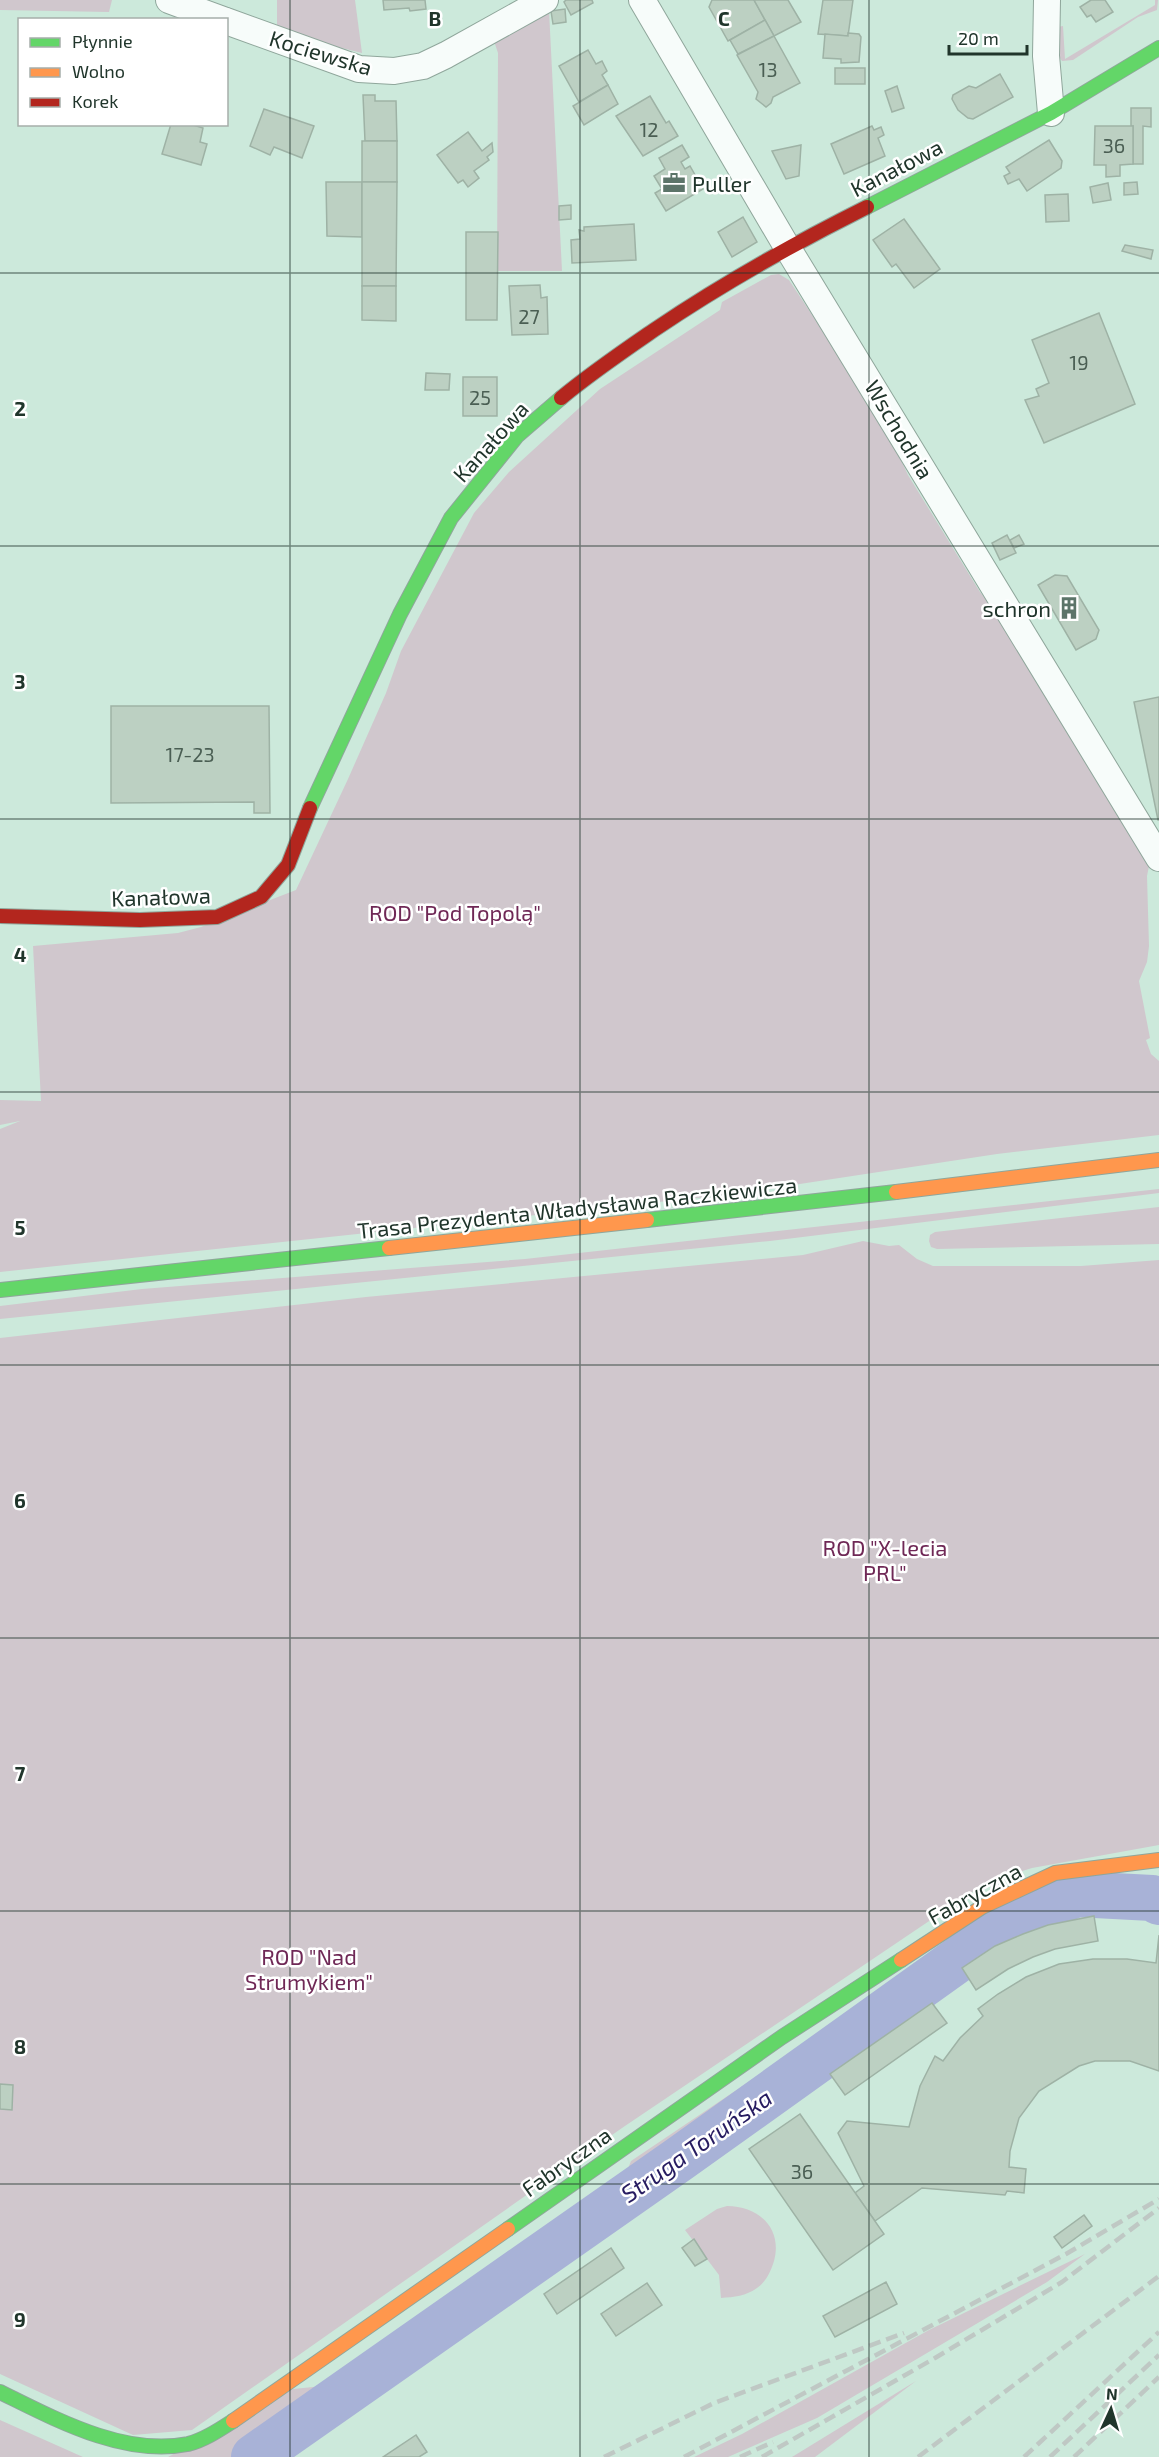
<svg xmlns="http://www.w3.org/2000/svg" width="1159" height="2457" font-family="'Exo 2',sans-serif">
<rect width="100%" height="100%" fill="#cce9db"/>
<!-- green -->
<g fill="#d0c7cd">
<polygon points="0,0 112,0 109,12 0,10"/>
<polygon points="277,0 355,0 362,53 277,32"/>
<polygon points="1155,0 1158,0 1157,10 1138,17 1073,60 1062,61 1058,55 1057,27 1063,26 1065,59 1155,5"/>
<polygon points="549,10 562,271 497,271 498,53 494,41"/>
<polygon points="779,274 789,280 883,422 908,475 980,592 990,604 1034,678 1086,751 1150,861 1147,876 1149,946 1147,962 1139,981 1150,1038 1146,1040 1151,1054 1159,1061 1159,1135 997,1154 734,1194 0,1272 0,1129 20,1121 0,1125 0,1100 41,1101 33,946 178,933 201,927 296,890 348,779 386,693 401,651 474,513 509,472 600,389 720,310 722,302 771,275"/>
<polygon points="1159,1189 1159,1193 770,1241 0,1319 0,1306 142,1289 525,1259"/>
<polygon points="1159,1207 1159,1244 937,1249 931,1247 929,1241 930,1235 935,1232"/>
<polygon points="863,1241 889,1246 899,1245 917,1259 933,1266 1081,1266 1159,1260 1159,1845 1032,1868 987,1882 622,2128 192,2430 133,2435 0,2374 0,1338 366,1297 803,1255"/>
<polygon points="1017,1901 1028,1927 994,1940 817,2080 773,2103 696,2168 635,2205 623,2181 631,2161"/>
<polygon points="601,2200 611,2219 278,2457 168,2457 293,2389 323,2386"/>
<path d="M727,2206c31,0 56,22 47,55 -3,10 -8,21 -17,27 -11,8 -23,9 -36,10l-2,-23 -34,-45 32,-21z"/>
<polygon points="1085,2254 1047,2282 817,2418 728,2457 694,2457 742,2434 929,2330"/>
<polygon points="916,2381 815,2457 792,2457"/>
<polygon points="0,2420 83,2457 0,2457"/>
</g>
<g fill="none" stroke-linecap="round" stroke-linejoin="round">
<!-- river -->
<polyline stroke="#a8b2d7" stroke-width="46" points="254,2457 678,2160 998,1931 1076,1894 1152,1898 1159,1902"/>
</g>
<!-- building -->
<g fill="#bcd0c2" stroke="#9eb2a5" stroke-width="1.5">
<polygon points="383,0 425,0 426,9 410,11 409,8 384,10"/>
<polygon points="566,0 592,0 593,3 571,15 564,2"/>
<polygon points="712,0 754,0 765,20 728,41 709,7"/>
<polygon points="754,0 788,0 801,22 774,36"/>
<polygon points="823,0 853,0 848,36 818,34"/>
<polygon points="1091,0 1105,0 1113,12 1096,22 1091,15 1087,17 1080,7"/>
<polygon points="565,9 566,22 553,24 551,11"/>
<polygon points="765,20 774,36 738,54 730,40"/>
<polygon points="848,33 859,34 861,37 859,62 841,63 841,59 823,58 825,34 848,36"/>
<polygon points="774,36 800,83 773,97 771,103 766,107 756,99 758,92 737,55"/>
<polygon points="588,50 596,64 602,61 607,71 602,75 608,85 579,102 559,66"/>
<rect x="835" y="68" width="30" height="16"/>
<polygon points="1000,74 1013,97 973,119 968,118 958,110 952,99 953,95 969,86 976,88"/>
<polygon points="608,85 618,104 584,125 573,106"/>
<polygon points="897,86 904,108 892,112 885,91"/>
<polygon points="363,95 375,95 375,101 396,101 397,141 365,141"/>
<polygon points="650,96 666,123 669,121 678,136 643,156 616,116"/>
<polygon points="1131,108 1151,108 1151,127 1143,126 1143,164 1133,164 1133,126 1131,126"/>
<polygon points="264,109 314,126 302,158 274,147 270,155 250,146"/>
<polygon points="171,124 190,124 203,128 200,142 207,144 201,165 162,154"/>
<polygon points="872,126 874,130 881,127 884,135 878,138 885,156 844,174 831,144"/>
<polygon points="1095,126 1133,126 1133,164 1120,165 1120,176 1106,177 1106,165 1094,165"/>
<polygon points="468,132 482,151 492,143 493,152 487,157 489,160 474,171 479,178 468,187 463,180 458,183 437,155"/>
<polygon points="1049,140 1062,161 1061,168 1027,191 1019,179 1008,184 1004,176 1010,173 1006,167"/>
<rect x="362" y="141" width="35" height="41"/>
<polygon points="682,145 689,157 681,162 685,169 690,166 703,189 666,211 655,193 662,189 654,176 665,169 659,158"/>
<polygon points="801,145 799,176 786,179 772,151"/>
<polygon points="326,182 362,182 362,237 327,236"/>
<polygon points="362,182 397,182 396,286 362,286"/>
<polygon points="1137,182 1138,194 1124,195 1124,183"/>
<polygon points="1108,183 1111,200 1093,203 1090,187"/>
<polygon points="1068,194 1069,221 1046,222 1045,195"/>
<polygon points="571,205 571,219 559,220 559,206"/>
<polygon points="743,217 757,242 732,257 718,232"/>
<polygon points="904,219 940,269 914,288 896,264 892,267 873,240"/>
<polygon points="634,224 636,260 572,263 571,240 580,239 579,230 584,231 584,227"/>
<polygon points="466,232 498,232 497,320 466,320"/>
<polygon points="1125,245 1153,250 1151,259 1122,251"/>
<polygon points="540,285 541,298 547,297 548,334 512,335 509,286"/>
<polygon points="362,286 396,286 396,321 362,320"/>
<polygon points="1099,313 1135,404 1044,443 1025,400 1039,396 1036,389 1049,383 1032,340"/>
<polygon points="426,373 450,374 449,390 425,390"/>
<rect x="463" y="377" width="34" height="39"/>
<polygon points="1007,535 1016,553 1000,560 992,543"/>
<polygon points="1019,535 1024,544 1014,548 1010,540"/>
<polygon points="1055,575 1067,576 1099,630 1096,639 1076,650 1038,585"/>
<polygon points="1159,697 1159,820 1158,820 1134,702"/>
<polygon points="111,706 269,706 270,813 254,813 254,802 111,803"/>
<polygon points="1094,1916 1098,1941 1055,1949 1033,1957 1008,1969 976,1990 962,1968 995,1946 1023,1934 1048,1925"/>
<polygon points="1159,1935 1159,2071 1130,2061 1095,2061 1079,2066 1039,2091 1019,2118 1010,2151 1009,2167 1026,2169 1024,2193 1007,2191 1005,2195 922,2188 875,2221 855,2193 864,2186 838,2133 847,2121 909,2127 920,2086 935,2056 943,2061 960,2038 983,2016 978,2009 998,1994 1026,1977 1059,1964 1093,1959 1127,1959 1156,1963"/>
<polygon points="932,2003 947,2023 845,2095 830,2074"/>
<polygon points="0,2084 13,2085 12,2110 0,2109"/>
<polygon points="800,2114 884,2234 833,2270 749,2149"/>
<polygon points="1084,2215 1092,2226 1062,2248 1054,2237"/>
<polygon points="694,2239 707,2259 695,2266 682,2248"/>
<polygon points="611,2248 624,2268 557,2314 544,2294"/>
<polygon points="886,2282 897,2304 835,2337 823,2316"/>
<polygon points="647,2283 662,2305 616,2336 601,2314"/>
<polygon points="416,2435 427,2452 419,2457 383,2457"/>
</g>
<g fill="none" stroke-linecap="round" stroke-linejoin="round">
<!-- street casing -->
<g stroke="#8fa69b" stroke-width="28">
<g id="street">
<polyline points="169,0 223,20"/>
<polyline points="642,0 787,247 1159,858"/>
<polyline points="1047,0 1046,56 1051,113"/>
<polyline points="226,21 359,69 394,71 423,66 446,55 545,0"/>
</g>
</g>
<!-- fast casing -->
<g stroke="#8fa69b" stroke-width="16">
<g id="fast">
<polyline points="867,207 1051,113 1159,48"/>
<polyline points="310,808 400,614 451,518 517,436 561,398"/>
<polyline points="647,1220 896,1192"/>
<polyline points="0,1290 389,1248"/>
<polyline points="508,2229 782,2037 901,1960"/>
<path d="M0,2392c55,27 124,65 188,52 16,-4 31,-14 45,-23"/>
</g>
</g>
<!-- slow casing -->
<g stroke="#8fa69b" stroke-width="16">
<g id="slow">
<polyline points="896,1192 1159,1160"/>
<polyline points="389,1248 647,1220"/>
<polyline points="901,1960 982,1907 1055,1873 1159,1860"/>
<polyline points="233,2421 508,2229"/>
</g>
</g>
<!-- jam casing -->
<g stroke="#8fa69b" stroke-width="16">
<g id="jam">
<path d="M561,398c30,-25 61,-46 93,-68 68,-46 139,-86 213,-123"/>
<polyline points="0,916 140,920 217,917 261,897 288,865 310,808"/>
</g>
</g>
<!-- street -->
<use href="#street" stroke="#f7fcfa" stroke-width="26"/>
<!-- fast -->
<use href="#fast" stroke="#63d668" stroke-width="14"/>
<!-- slow -->
<use href="#slow" stroke="#ff974d" stroke-width="14"/>
<!-- jam -->
<use href="#jam" stroke="#b3261e" stroke-width="14"/>
<!-- rail -->
<g stroke="#bfc8c4" stroke-width="4.5" stroke-dasharray="12 6" stroke-linecap="butt">
<polyline points="604,2457 714,2403 904,2333"/>
<polyline points="684,2457 1066,2254 1159,2199"/>
<polyline points="740,2457 773,2442"/>
<polyline points="762,2457 935,2358 1062,2282 1159,2208"/>
<polyline points="918,2457 1159,2276"/>
<polyline points="1024,2457 1159,2332"/>
<polyline points="1050,2457 1159,2355"/>
<polyline points="1074,2457 1159,2377"/>
</g>
</g>
<!-- grid -->
<path fill="none" stroke="#20352b" stroke-width="1.5" stroke-opacity="0.55" d="M290,0v2457M580,0v2457M869,0v2457M0,273h1159M0,546h1159M0,819h1159M0,1092h1159M0,1365h1159M0,1638h1159M0,1911h1159M0,2184h1159"/>
<!-- icons -->
<defs>
<g id="office-bare" transform="scale(1.8)"><path d="M-6-3h4V-5.5h4V-3h4V5H-6ZM-1-4.5V-3h2v-1.5ZM-6 0V1H6V0Z" fill="#5c7469" stroke="#fff" stroke-width="2.5" paint-order="stroke"/></g>
<g id="building-bare" transform="scale(1.8)"><path d="M-4-6H4V6H1V3H-1V6H-4ZM-2.5-4.3h1.7v1.8h-1.7ZM.8-4.3h1.7v1.8H.8ZM-2.5-1h1.7V.8h-1.7ZM.8-1h1.7V.8H.8Z" fill="#5c7469" stroke="#fff" stroke-width="2.5" paint-order="stroke"/></g>
</defs>
<g fill-rule="evenodd">
<use href="#office-bare" x="674" y="183"/>
<use href="#building-bare" x="1069" y="608"/>
</g>
<g text-anchor="middle" dominant-baseline="central" stroke-width="5" stroke-linejoin="round" paint-order="stroke">
<!-- number labels -->
<g font-size="20" fill="#4a5e53">
<text x="768" y="69">13</text>
<text x="649" y="129">12</text>
<text x="1114" y="145">36</text>
<text x="529" y="316">27</text>
<text x="1079" y="362">19</text>
<text x="480" y="397">25</text>
<text x="190" y="754">17-23</text>
<text x="802" y="2171">36</text>
</g>
<!-- street labels -->
<g font-size="22" fill="#20352b" stroke="#fff">
<text transform="translate(321 52) rotate(17)">Kociewska</text>
<text transform="translate(896 167) rotate(-27)">Kanałowa</text>
<text transform="translate(900 429) rotate(59)">Wschodnia</text>
<text transform="translate(490 441) rotate(-48)">Kanałowa</text>
<text transform="translate(161 896) rotate(-2)">Kanałowa</text>
<text transform="translate(577 1207) rotate(-6)">Trasa Prezydenta Władysława Raczkiewicza</text>
<text transform="translate(974 1893) rotate(-29)">Fabryczna</text>
<text transform="translate(566 2161) rotate(-35)">Fabryczna</text>
</g>
<!-- poi labels -->
<g font-size="22" fill="#20352b" stroke="#fff" text-anchor="start">
<text x="692" y="183">Puller</text>
<text x="1051" y="608" text-anchor="end">schron</text>
</g>
<!-- park labels -->
<g font-size="22" fill="#6f2856" stroke="#fff">
<text x="455" y="912">ROD "Pod Topolą"</text>
<text x="885" y="1547">ROD "X-lecia<tspan x="885" dy="25">PRL"</tspan></text>
<text x="309" y="1956">ROD "Nad<tspan x="309" dy="25">Strumykiem"</tspan></text>
</g>
<!-- water labels -->
<g font-size="24" font-style="italic" fill="#261b60" stroke="#fff">
<text transform="translate(696 2145) rotate(-35)">Struga Toruńska</text>
</g>
</g>
<g font-size="20" text-anchor="middle" font-weight="bold" fill="#20352b" stroke="#fff" stroke-width="5" stroke-linejoin="round" paint-order="stroke">
<text x="435" y="26">B</text>
<text x="724" y="26">C</text>
<text x="20" y="416">2</text>
<text x="20" y="689">3</text>
<text x="20" y="962">4</text>
<text x="20" y="1235">5</text>
<text x="20" y="1508">6</text>
<text x="20" y="1781">7</text>
<text x="20" y="2054">8</text>
<text x="20" y="2327">9</text>
</g>
<!-- legend -->
<rect x="18" y="18" width="210" height="108" fill="#ffffff" stroke="#a6aeaa" stroke-width="1.5"/>
<rect x="30" y="38" width="30" height="9" fill="#63d668" stroke="#a6aeaa" stroke-width="1.5"/>
<text x="72" y="48" font-size="18" fill="#20352b">Płynnie</text>
<rect x="30" y="68" width="30" height="9" fill="#ff974d" stroke="#a6aeaa" stroke-width="1.5"/>
<text x="72" y="78" font-size="18" fill="#20352b">Wolno</text>
<rect x="30" y="98" width="30" height="9" fill="#b3261e" stroke="#a6aeaa" stroke-width="1.5"/>
<text x="72" y="108" font-size="18" fill="#20352b">Korek</text>
<!-- north arrow -->
<g transform="translate(1111 2409) rotate(4)" stroke="#ffffff" stroke-width="4.5" paint-order="stroke">
<path d="M0-4.5L10 22L0 15L-10 22Z" fill="#20352b"/>
<text y="-9" font-size="16" font-weight="bold" text-anchor="middle" fill="#20352b">N</text>
</g>
<!-- scale -->
<path d="M949 45v9h78v-9" fill="none" stroke="#20352b" stroke-width="3"/>
<text x="958" y="45" font-size="18" fill="#20352b" stroke="#ffffff" stroke-width="4.5" paint-order="stroke">20 m</text>
</svg>
